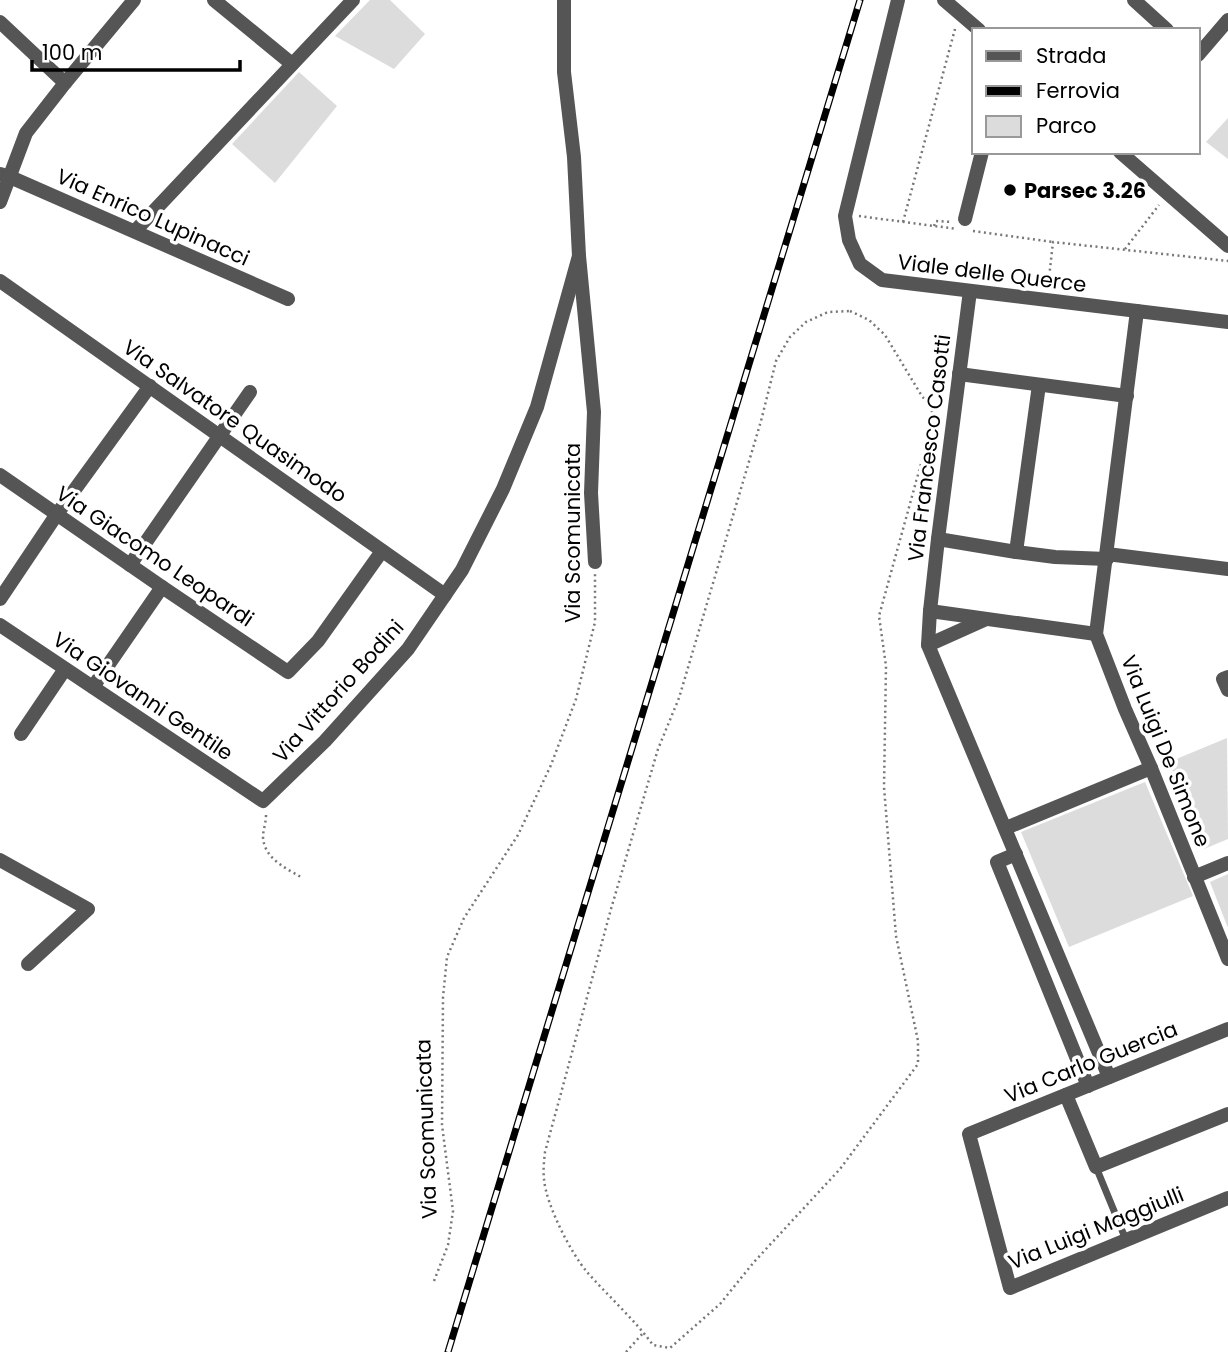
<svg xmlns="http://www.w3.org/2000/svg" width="1228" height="1352" font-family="Poppins,sans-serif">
<rect width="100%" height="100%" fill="#fff"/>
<!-- green -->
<g fill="#dcdcdc">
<polygon points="370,0 390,0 425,34 394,69 335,36"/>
<polygon points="299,72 337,106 275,183 232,144"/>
<polygon points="1228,118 1228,159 1206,142"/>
<polygon points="1227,738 1228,839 1204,849 1169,762"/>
<polygon points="1145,782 1193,896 1069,947 1021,832"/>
<polygon points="1228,874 1228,928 1210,882"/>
</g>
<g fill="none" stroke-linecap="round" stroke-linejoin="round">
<!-- path -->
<g stroke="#777" stroke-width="2.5" stroke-dasharray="2 3.5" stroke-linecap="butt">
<polyline points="859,216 957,229"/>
<polyline points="903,222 955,29"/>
<polyline points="934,226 936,221 952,222"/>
<polyline points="973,231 1053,242"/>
<polyline points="1125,249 1159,205"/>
<polyline points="1048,287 1053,242 1228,261"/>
<path d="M850,311l19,9 16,15 35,58 12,17v14l-53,192 7,50 -2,121 12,149 22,105v23l-78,105 -86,93 -34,42 -50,44 -17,-3c-19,-26 -44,-48 -66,-73 -16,-19 -41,-67 -43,-93 -1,-9 0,-18 1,-27l66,-243 47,-160 21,-51 82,-277 15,-60 14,-24 16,-15 22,-10z"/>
<path d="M266,815c0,8 -3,15 -3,22 1,21 22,31 38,40"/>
<polyline points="434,1281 448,1245 453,1211 442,1125 443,997 447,957 464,918 518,835 551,765 576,699 595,622 595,573"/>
<polyline points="626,1352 644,1332"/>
</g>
<!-- service -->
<polyline stroke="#555" stroke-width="7" points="1096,1167 1126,1240"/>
<!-- minor -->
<g stroke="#555" stroke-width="14">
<polyline points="214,0 292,64"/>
<polyline points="564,0 564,72 574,157 579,256 594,412 591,493 595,562"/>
<polyline points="898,0 845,216 849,240 860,264 882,280 1228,322"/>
<polyline points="944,0 979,30"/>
<polyline points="1134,0 1167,30"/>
<polyline points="0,22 65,83"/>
<polyline points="1198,55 1228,20"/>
<polyline points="1120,152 1228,246"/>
<polyline points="0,174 10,177 288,299"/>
<polyline points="0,202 26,133 65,83 134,0"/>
<polyline points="965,219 982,152"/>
<polyline points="135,231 353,0"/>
<path d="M0,281c149,104 296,210 445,314"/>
<polyline points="970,291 938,539 930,611 928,645 1109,1077"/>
<polyline points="1137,311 1096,634 1125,709 1151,768 1228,959"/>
<polyline points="959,374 1127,396"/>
<polyline points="0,475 162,587 288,672 318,641 382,551"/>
<polyline points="938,539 1016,552 1055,557 1107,559"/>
<polyline points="1016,552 1039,385"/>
<polyline points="1107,554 1228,569"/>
<polyline points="130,565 250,392"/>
<polyline points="0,599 57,514 150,386"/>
<polyline points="930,611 1096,634"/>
<polyline points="0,625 263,801 325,741 408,649 462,570 503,489 537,407 579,256"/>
<polyline points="928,645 986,619"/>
<polyline points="1228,677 1223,679 1228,690"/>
<polyline points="93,687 162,587"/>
<polyline points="21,734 65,669"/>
<polyline points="1006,828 1151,768"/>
<polyline points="1016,854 997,862 1088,1086"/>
<polyline points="0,860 88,909 28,964"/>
<polyline points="1194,877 1228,863"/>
<polyline points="1228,1029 969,1134 1010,1288 1228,1198"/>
<polyline points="1066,1095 1096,1167 1228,1114"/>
</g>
<!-- rail casing -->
<g stroke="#000" stroke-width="7">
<polyline id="rail" points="448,1352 860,0"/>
</g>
<!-- rail -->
<use href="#rail" stroke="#fff" stroke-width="4.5" stroke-dasharray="13" stroke-linecap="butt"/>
</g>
<!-- markers -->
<circle fill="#000" stroke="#fff" stroke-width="2.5" cx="1010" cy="190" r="7"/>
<g text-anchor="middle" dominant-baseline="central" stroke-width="7" stroke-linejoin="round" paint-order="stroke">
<!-- poi labels -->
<g font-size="21" font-weight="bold" fill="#000" stroke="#fff" text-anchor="start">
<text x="1024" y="190">Parsec 3.26</text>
</g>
<!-- street labels -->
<g font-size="21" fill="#000" stroke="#fff">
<text transform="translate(153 217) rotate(24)">Via Enrico Lupinacci</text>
<text transform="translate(992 273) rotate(7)">Viale delle Querce</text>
<text transform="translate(235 421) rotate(35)">Via Salvatore Quasimodo</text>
<text transform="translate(929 448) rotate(-83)">Via Francesco Casotti</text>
<text transform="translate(572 533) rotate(-90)">Via Scomunicata</text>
<text transform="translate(155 556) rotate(34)">Via Giacomo Leopardi</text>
<text transform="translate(338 691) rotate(-48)">Via Vittorio Bodini</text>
<text transform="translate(143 696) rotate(34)">Via Giovanni Gentile</text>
<text transform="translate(1166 751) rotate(68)">Via Luigi De Simone</text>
<text transform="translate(1091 1062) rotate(-22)">Via Carlo Guercia</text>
<text transform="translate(426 1129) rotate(-92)">Via Scomunicata</text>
<text transform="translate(1096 1228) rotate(-22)">Via Luigi Maggiulli</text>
</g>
</g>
<!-- legend -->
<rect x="972" y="28" width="228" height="126" fill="#ffffff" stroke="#999999" stroke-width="2"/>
<rect x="986" y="51" width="35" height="10" fill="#555555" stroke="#999999" stroke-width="2"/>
<text x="1036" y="63" font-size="21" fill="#000000">Strada</text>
<rect x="986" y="86" width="35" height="10" fill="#000000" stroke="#999999" stroke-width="2"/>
<text x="1036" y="98" font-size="21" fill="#000000">Ferrovia</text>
<rect x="986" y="116" width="35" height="21" fill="#dcdcdc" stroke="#999999" stroke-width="2"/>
<text x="1036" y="133" font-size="21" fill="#000000">Parco</text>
<!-- scale -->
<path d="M32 60v10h208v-10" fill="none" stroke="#000000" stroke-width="3.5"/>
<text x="42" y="60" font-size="21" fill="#000000" stroke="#ffffff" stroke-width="5" paint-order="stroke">100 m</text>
</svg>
